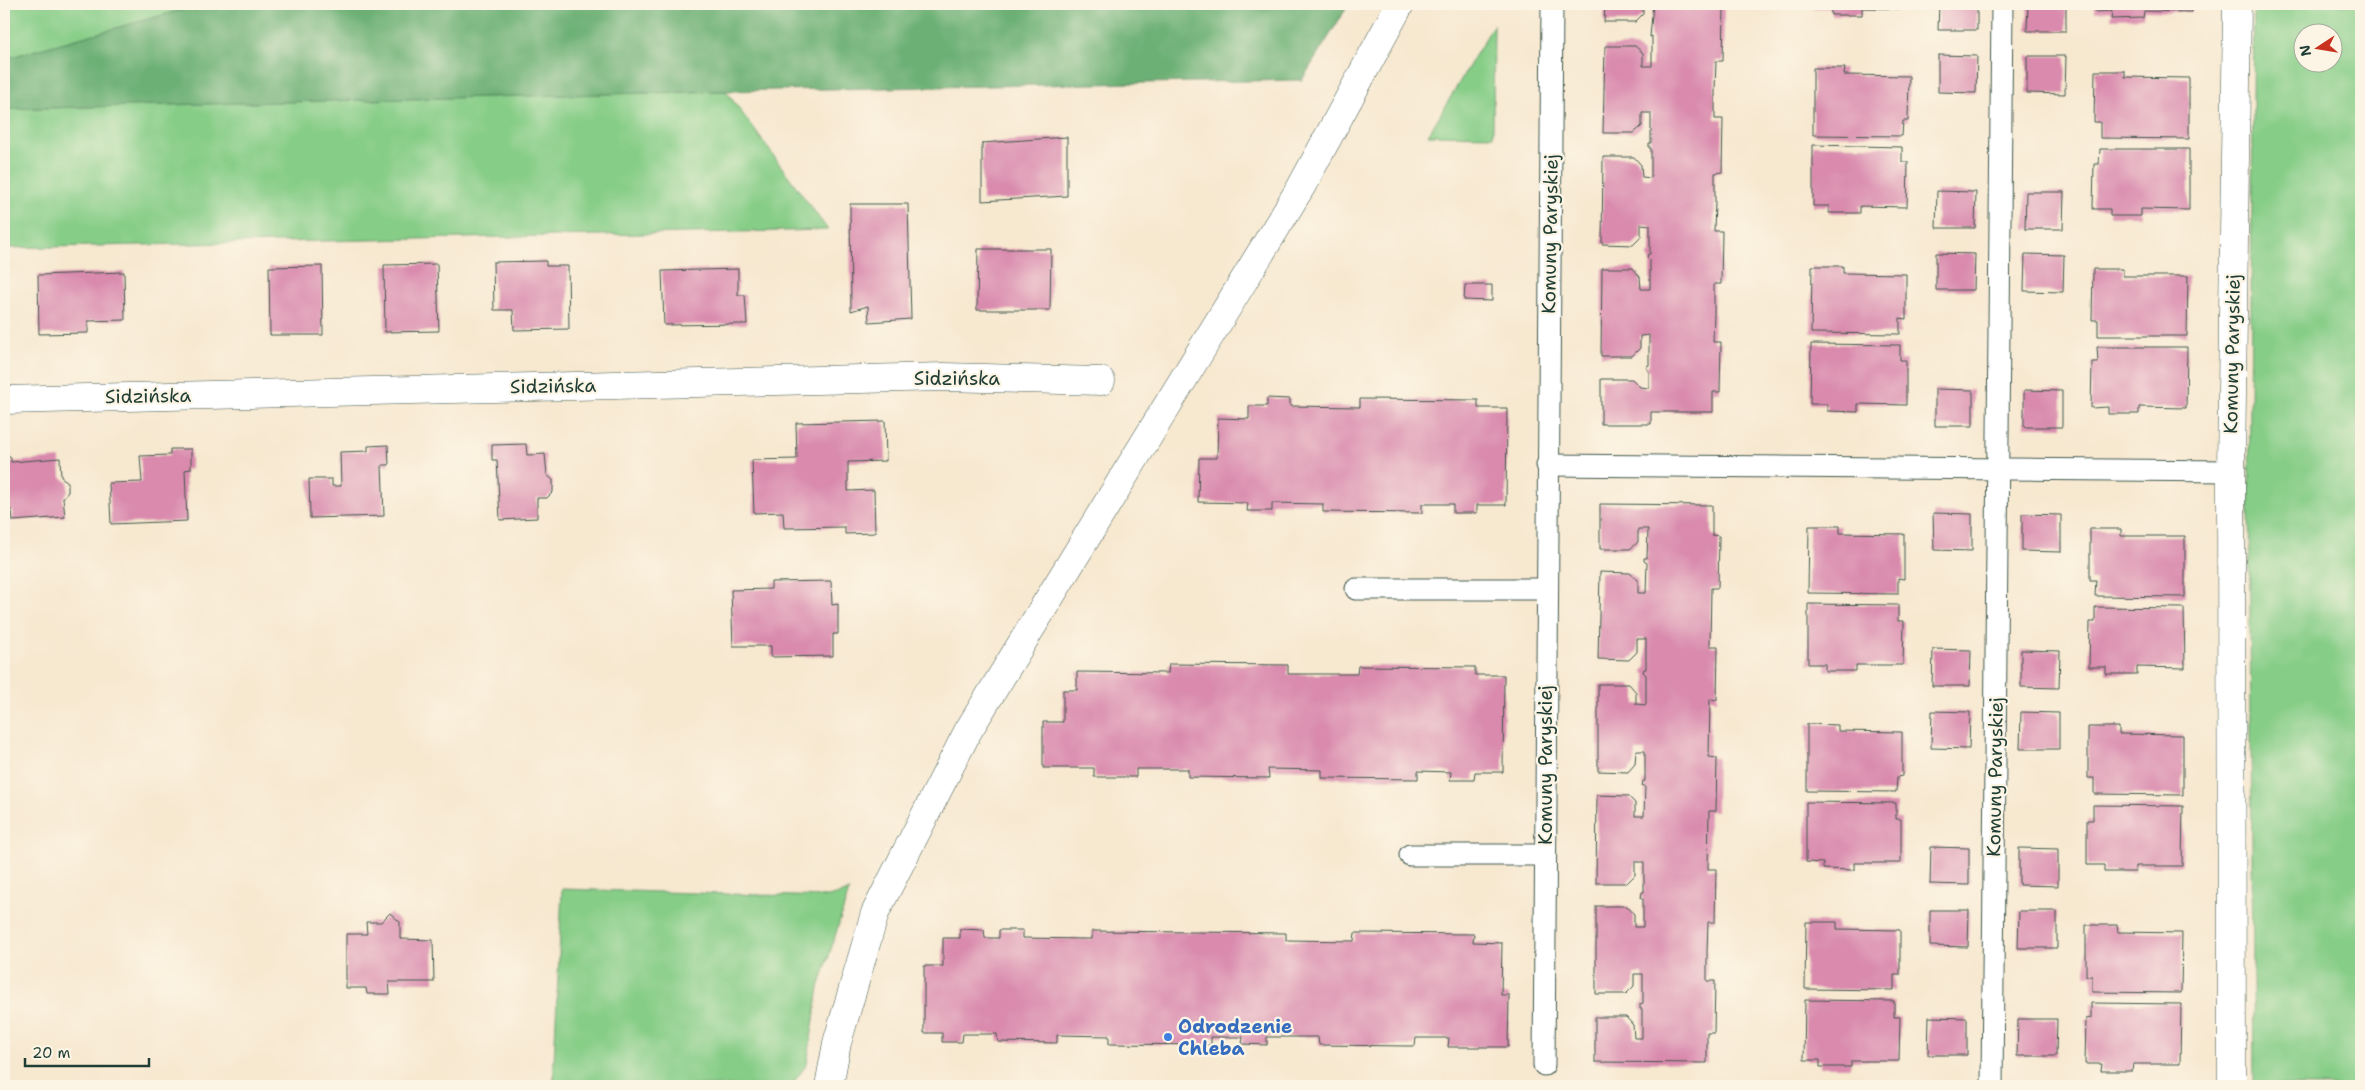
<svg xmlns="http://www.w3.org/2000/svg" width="2365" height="1090" font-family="'Shantell Sans',sans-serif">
<rect width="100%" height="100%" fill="#fcf5e5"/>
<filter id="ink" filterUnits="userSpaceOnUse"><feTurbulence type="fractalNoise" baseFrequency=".02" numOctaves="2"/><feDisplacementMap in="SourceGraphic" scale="10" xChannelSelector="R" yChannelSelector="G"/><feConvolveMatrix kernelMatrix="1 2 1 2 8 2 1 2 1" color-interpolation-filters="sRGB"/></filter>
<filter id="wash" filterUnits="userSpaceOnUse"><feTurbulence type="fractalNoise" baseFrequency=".0096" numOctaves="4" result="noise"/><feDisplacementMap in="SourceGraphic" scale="20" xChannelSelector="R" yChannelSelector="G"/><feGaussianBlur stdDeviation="1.12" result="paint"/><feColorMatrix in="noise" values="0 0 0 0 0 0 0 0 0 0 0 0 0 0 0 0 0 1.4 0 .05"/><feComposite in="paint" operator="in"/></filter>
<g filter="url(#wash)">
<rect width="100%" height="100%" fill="#f7e8d0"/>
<!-- green -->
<g fill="#86cd87" stroke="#52855e" fill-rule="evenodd">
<polygon points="4,4 203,4 4,59"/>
<path d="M2254,4h107v1082h-107l-5,-583zM2332,32v30h-30v-30z"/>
<polygon points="1494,24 1493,136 1428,135"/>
<polygon points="726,91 828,230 4,248 4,109"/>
<polygon points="562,889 828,897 849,891 819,988 807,1064 791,1086 553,1085"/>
</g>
<!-- forest -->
<polygon fill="#6cb074" stroke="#467654" points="203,4 1349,4 1302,80 726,91 4,109 4,59"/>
<g id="blocks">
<!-- building -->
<g fill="#d98aad">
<polygon points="1605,4 1643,4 1643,14 1635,22 1604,22"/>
<polygon points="1653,4 1717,4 1717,8 1724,7 1723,61 1716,61 1715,90 1715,119 1723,119 1722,172 1715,173 1715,202 1714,231 1722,231 1721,284 1714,284 1714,313 1713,342 1721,342 1720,392 1713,392 1713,412 1651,412 1651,424 1601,424 1601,379 1632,379 1640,387 1649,388 1649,371 1646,368 1647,366 1649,365 1649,335 1640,336 1640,348 1632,356 1601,356 1602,268 1633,268 1640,277 1641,289 1650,289 1650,260 1647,257 1648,254 1650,254 1650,225 1641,224 1641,237 1633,245 1602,244 1603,157 1634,157 1641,165 1642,177 1651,178 1651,148 1649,148 1649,143 1651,143 1651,113 1642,113 1642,126 1634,133 1603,133 1605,46 1635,46 1643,53 1643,66 1652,66 1652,36 1650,37"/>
<polygon points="1814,4 1909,4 1909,9 1862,8 1862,15 1831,15 1831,8 1814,8"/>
<polygon points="1939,4 1977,4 1977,30 1938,30"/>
<polygon points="2028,4 2066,4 2066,31 2027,31"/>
<polygon points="2095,4 2191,4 2191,12 2144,11 2143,18 2111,19 2112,11 2095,12"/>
<polygon points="1938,55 1977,56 1976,93 1938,92"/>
<polygon points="2027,56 2066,56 2065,94 2027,93"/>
<polygon points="1813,68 1845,68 1844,75 1909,76 1908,121 1903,121 1902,136 1813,135"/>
<polygon points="2095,71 2125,71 2125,77 2189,78 2189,139 2100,138 2100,122 2094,122"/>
<polygon points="1067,137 1067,196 982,201 982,143"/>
<polygon points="1813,145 1902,147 1902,162 1908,162 1907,207 1860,206 1860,213 1829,213 1829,206 1813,206"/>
<polygon points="2100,149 2189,149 2189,210 2141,209 2141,216 2110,216 2110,209 2093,209 2094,164 2099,164"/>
<polygon points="1937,191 1976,192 1975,228 1936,228"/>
<polygon points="2026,192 2064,192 2063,229 2025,229"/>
<polygon points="850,204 908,204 911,319 869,322 868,306 851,311"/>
<polygon points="978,249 1051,249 1050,310 977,310"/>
<polygon points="1936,253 1975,254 1974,290 1936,290"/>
<polygon points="2025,254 2064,255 2063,292 2024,291"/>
<polygon points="546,261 546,266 568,266 569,329 514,330 513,310 494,310 493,262"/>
<polygon points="437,264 439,331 385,332 384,265"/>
<polygon points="322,266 323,335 270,335 269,267"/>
<polygon points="1812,266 1843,266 1843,273 1906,274 1906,319 1900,318 1900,334 1811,333"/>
<polygon points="738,269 738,295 745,295 747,324 664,325 662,271"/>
<polygon points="2093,269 2123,269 2123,276 2188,276 2187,336 2098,336 2098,320 2092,320"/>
<polygon points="124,272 125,320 88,321 88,333 39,334 38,275"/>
<polygon points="1465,285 1492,285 1492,301 1464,300"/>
<polygon points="1811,344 1900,345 1900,360 1906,360 1906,405 1858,404 1858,412 1827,411 1827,404 1810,404"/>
<polygon points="2097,347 2187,347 2186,408 2139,407 2139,414 2108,414 2108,407 2091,408 2092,362 2098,362"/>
<polygon points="1935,389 1973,390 1973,426 1935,426"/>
<polygon points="2024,390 2062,391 2062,427 2024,427"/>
<polygon points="1267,398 1290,399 1290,406 1360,407 1360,399 1478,400 1478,408 1507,408 1506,505 1477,505 1477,513 1453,513 1453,504 1422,504 1422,513 1323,512 1323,504 1272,503 1272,511 1247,511 1248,503 1198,502 1199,458 1217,458 1218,418 1249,419 1249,406 1267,406"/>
<polygon points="885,421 886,461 848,462 848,491 874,490 875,533 845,534 845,527 784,528 783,512 754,513 752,460 797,459 796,423"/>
<polygon points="526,444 527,455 545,454 547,475 553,480 553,492 547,498 537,498 537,518 500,520 497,460 492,460 492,445"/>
<polygon points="388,445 389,465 382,465 384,516 310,518 309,479 332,479 332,486 341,486 340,452 368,451 368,446"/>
<polygon points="170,449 191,449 191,469 185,470 187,521 111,524 109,483 142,482 140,456 170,455"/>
<polygon points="4,457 11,457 11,462 60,458 61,477 68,482 68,492 63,498 65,517 13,521 12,510 4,510"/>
<polygon points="1600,504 1712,505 1712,535 1719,536 1718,588 1711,588 1710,646 1718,646 1717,700 1710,699 1709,757 1717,758 1716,811 1709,811 1708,869 1716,869 1715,922 1708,922 1707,952 1707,981 1715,981 1714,1033 1707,1033 1707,1063 1595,1062 1595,1017 1626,1017 1633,1025 1634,1038 1642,1038 1642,1009 1640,1009 1640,1004 1643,1003 1643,974 1634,974 1634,986 1626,994 1596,994 1596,906 1627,906 1634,914 1634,927 1643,927 1643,898 1641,898 1642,892 1644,892 1644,862 1635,862 1635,875 1627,883 1596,883 1597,795 1628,796 1635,803 1635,816 1644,816 1645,786 1642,786 1643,781 1645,781 1645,751 1636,751 1635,764 1628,772 1598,771 1598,684 1629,684 1636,692 1636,704 1646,705 1646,675 1643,672 1644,669 1646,669 1646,639 1637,639 1637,652 1629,660 1598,659 1600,572 1630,573 1638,580 1638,593 1646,593 1647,563 1644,561 1644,558 1647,558 1648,529 1638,529 1638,542 1630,549 1600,549"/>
<polygon points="1933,513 1972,514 1972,551 1934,550"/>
<polygon points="2022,514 2061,515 2061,552 2022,551"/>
<polygon points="1809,526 1840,526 1840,533 1904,534 1904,579 1898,578 1898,594 1808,593"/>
<polygon points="2090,529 2121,529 2121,536 2185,536 2185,597 2095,596 2096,580 2090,580"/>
<polygon points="831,581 832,605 838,604 838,634 833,634 833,656 771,657 771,646 733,646 731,590 771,589 771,582"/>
<polygon points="1808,604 1898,605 1898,621 1904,621 1903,665 1856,665 1856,671 1825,671 1825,664 1808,664"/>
<polygon points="2095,607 2184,608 2185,668 2137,667 2137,674 2106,674 2106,667 2089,667 2090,622 2095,622"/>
<polygon points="1933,649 1971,650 1970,686 1932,686"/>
<polygon points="2021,650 2060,651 2059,688 2021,687"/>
<polygon points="1169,664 1288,665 1288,674 1357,674 1358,666 1475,667 1475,675 1504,675 1503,772 1475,772 1474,780 1450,780 1451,772 1418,771 1418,779 1322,778 1322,770 1268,769 1269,778 1188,777 1188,769 1136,769 1136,777 1094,777 1094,768 1043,768 1043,722 1063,722 1063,690 1077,690 1077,672 1168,673"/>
<polygon points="1932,711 1970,712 1969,749 1931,748"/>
<polygon points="2021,712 2059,713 2059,749 2020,749"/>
<polygon points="1807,724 1838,725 1838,731 1902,732 1902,776 1897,777 1896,792 1807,791"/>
<polygon points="2088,727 2119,727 2119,734 2183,735 2183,795 2094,794 2094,778 2088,778"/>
<polygon points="1806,802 1896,803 1896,819 1901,819 1901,863 1854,863 1854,870 1823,869 1823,863 1806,862"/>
<polygon points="2093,805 2183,806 2182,866 2135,866 2135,872 2104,872 2104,865 2087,865 2087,820 2093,820"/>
<polygon points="1931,847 1969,848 1969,885 1930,884"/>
<polygon points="2019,848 2058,849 2058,886 2019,885"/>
<polygon points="1930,910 1969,910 1968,947 1930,946"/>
<polygon points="2019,911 2057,911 2057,948 2018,948"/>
<polygon points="390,913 400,922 400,939 433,940 434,982 389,982 390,994 367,994 366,988 346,988 346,934 367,934 366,922 381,922"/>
<polygon points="1806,922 1837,922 1837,929 1900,930 1900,975 1894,975 1894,990 1805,989"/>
<polygon points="2086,925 2117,925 2118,932 2182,933 2181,993 2092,992 2092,976 2086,976"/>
<polygon points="960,929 984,930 985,938 999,938 999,930 1023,930 1023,938 1085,939 1092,939 1092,931 1286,933 1286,940 1354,941 1355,933 1474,934 1473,942 1502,943 1501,995 1509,995 1508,1047 1448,1047 1449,1038 1416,1038 1415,1046 1408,1046 1319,1045 1318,1037 1267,1037 1267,1045 1242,1044 1243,1037 1211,1037 1211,1045 1109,1044 1109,1036 1057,1035 1057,1043 998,1042 997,1034 963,1034 962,1042 942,1042 942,1033 924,1033 924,966 943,966 943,938 960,938"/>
<polygon points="1805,1000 1894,1001 1894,1017 1900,1017 1899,1061 1851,1061 1851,1067 1820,1067 1820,1060 1804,1060"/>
<polygon points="2091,1003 2181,1004 2180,1064 2133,1064 2132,1071 2101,1071 2102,1064 2085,1064 2086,1019 2091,1018"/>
<polygon points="1929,1017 1967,1018 1967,1055 1928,1055"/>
<polygon points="2018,1019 2057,1019 2056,1056 2017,1056"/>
</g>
</g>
</g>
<g filter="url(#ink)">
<use href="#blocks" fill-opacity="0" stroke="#3f574b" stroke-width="1"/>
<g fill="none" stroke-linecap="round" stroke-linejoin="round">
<!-- lane casing -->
<g stroke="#3f574b" stroke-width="23">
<g id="lane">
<polyline points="1547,465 2231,471"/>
<polyline points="1356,589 1546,589"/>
<polyline points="1410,855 1545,855"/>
<polyline points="1544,1065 1552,4"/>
<polyline points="1992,1086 2002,4"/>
</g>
</g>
<!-- street casing -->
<g stroke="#3f574b" stroke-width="29">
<g id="street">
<polyline points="4,400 944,377 1101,381"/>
<polyline points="829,1086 837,1043 875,913 968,731 1301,187 1400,4"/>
<polyline points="2232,1086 2231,471 2237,4"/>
</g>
</g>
<!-- lane -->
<use href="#lane" stroke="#fff" stroke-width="21"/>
<!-- street -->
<use href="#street" stroke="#fff" stroke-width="28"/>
</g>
</g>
<!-- markers -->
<circle fill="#3f7fe0" stroke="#fcf5e5" stroke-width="2" cx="1168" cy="1037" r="5"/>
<g text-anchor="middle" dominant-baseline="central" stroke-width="4.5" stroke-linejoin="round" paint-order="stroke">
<!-- street labels -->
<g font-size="19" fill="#1f3d34" stroke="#fcf5e5">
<text transform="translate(1550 234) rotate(-89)">Komuny Paryskiej</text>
<text transform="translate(2232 354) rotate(-89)">Komuny Paryskiej</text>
<text x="957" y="378">Sidzińska</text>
<text transform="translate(553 386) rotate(-1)">Sidzińska</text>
<text transform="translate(148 396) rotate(-1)">Sidzińska</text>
<text transform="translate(1545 765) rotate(-90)">Komuny Paryskiej</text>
<text transform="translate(1995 777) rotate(-89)">Komuny Paryskiej</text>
</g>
<!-- shop labels -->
<g font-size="19" font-weight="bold" fill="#366cbe" stroke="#fcf5e5" text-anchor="start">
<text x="1178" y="1026">Odrodzenie<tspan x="1178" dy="22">Chleba</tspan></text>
</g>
</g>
<!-- margin -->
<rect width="2365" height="1090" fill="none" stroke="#fcf5e5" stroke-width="20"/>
<!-- north arrow -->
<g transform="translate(2318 48) rotate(258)"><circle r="24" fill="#fcf5e5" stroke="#a4ab9e"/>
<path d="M0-4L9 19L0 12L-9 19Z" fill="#c8321e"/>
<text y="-8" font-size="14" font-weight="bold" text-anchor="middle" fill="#1f3d34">N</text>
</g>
<!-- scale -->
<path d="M25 1058v8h124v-8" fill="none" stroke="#1f3d34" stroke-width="2.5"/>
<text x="32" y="1058" font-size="15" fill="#1f3d34" stroke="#fcf5e5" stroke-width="4" paint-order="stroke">20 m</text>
</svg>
